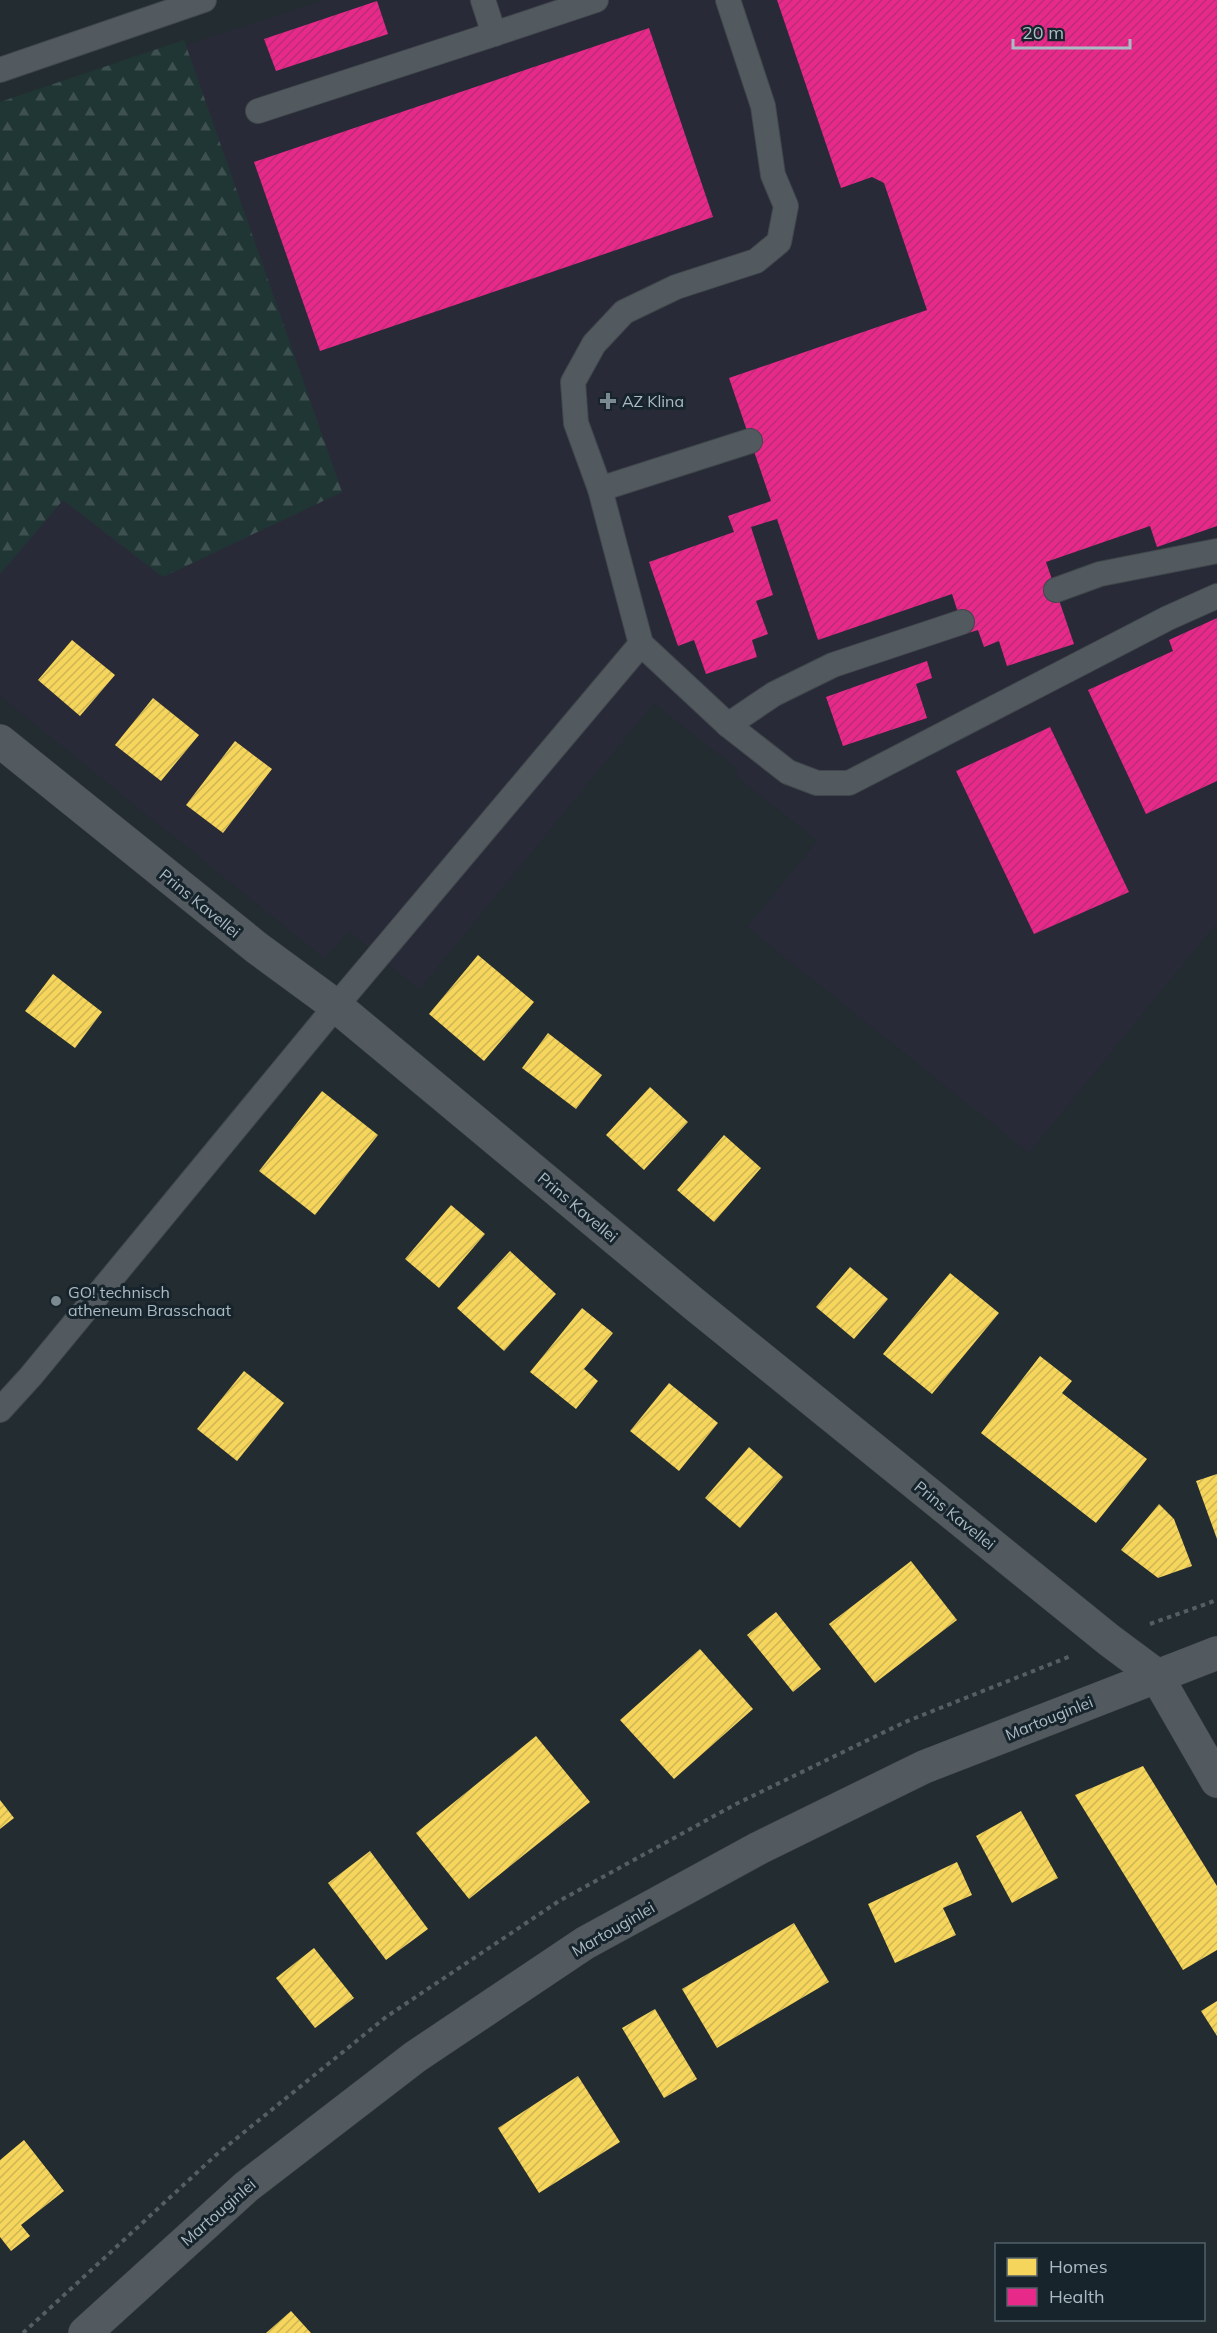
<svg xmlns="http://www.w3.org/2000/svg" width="1217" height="2333" font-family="Mulish,sans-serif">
<defs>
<pattern id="forest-firs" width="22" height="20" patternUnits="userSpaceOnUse" patternTransform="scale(1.5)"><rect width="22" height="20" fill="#203634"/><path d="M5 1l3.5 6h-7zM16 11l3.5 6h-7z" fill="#3e5150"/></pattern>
<pattern id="homes-hatch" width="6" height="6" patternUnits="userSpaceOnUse" patternTransform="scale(1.5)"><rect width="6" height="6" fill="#f6d55c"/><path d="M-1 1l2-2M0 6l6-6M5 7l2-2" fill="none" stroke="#cfb655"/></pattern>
<pattern id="health-hatch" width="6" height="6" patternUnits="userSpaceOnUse" patternTransform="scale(1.5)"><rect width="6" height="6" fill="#e7298a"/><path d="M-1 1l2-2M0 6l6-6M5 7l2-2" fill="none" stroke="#ba2d76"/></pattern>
</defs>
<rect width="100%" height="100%" fill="#232c31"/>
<!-- medical -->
<polygon fill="#282b37" points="325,0 1217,0 1217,923 1029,1153 747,927 817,841 735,775 738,770 654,703 419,990 349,931 325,959 0,696 0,105"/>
<!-- forest -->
<polygon fill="url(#forest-firs)" points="184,40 342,492 163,577 63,500 0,574 0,102"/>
<!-- homes -->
<g fill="url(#homes-hatch)">
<polygon points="72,640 115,675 80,716 38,680"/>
<polygon points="153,698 199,735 161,781 115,745"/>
<polygon points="235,741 272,769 223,833 186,805"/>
<polygon points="478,955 534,1002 484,1061 429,1014"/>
<polygon points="53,974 102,1012 75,1048 25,1011"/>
<polygon points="548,1033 602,1075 576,1109 522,1068"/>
<polygon points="650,1087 688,1122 644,1170 606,1135"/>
<polygon points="322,1091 378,1135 315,1215 259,1171"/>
<polygon points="724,1135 761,1168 714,1222 677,1190"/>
<polygon points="451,1205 485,1234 439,1288 405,1259"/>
<polygon points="510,1251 556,1294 504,1351 457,1308"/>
<polygon points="850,1267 888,1299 854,1339 816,1307"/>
<polygon points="950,1273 999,1313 932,1394 883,1354"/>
<polygon points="582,1308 613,1333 584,1369 598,1381 576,1409 530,1372"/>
<polygon points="1040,1356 1072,1381 1062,1393 1147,1459 1096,1523 981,1433"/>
<polygon points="244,1371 284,1403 237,1461 197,1429"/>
<polygon points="669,1383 718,1423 679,1471 630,1431"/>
<polygon points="749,1447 783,1477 740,1528 705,1498"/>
<polygon points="1217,1474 1217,1539 1196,1481"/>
<polygon points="1159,1504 1174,1519 1192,1566 1158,1578 1121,1550"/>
<polygon points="911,1561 957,1620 875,1683 829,1624"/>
<polygon points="776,1612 821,1669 793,1692 747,1635"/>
<polygon points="700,1649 753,1709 674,1779 620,1720"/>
<polygon points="536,1736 590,1802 469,1899 416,1833"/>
<polygon points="1143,1766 1217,1886 1217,1950 1183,1970 1075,1795"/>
<polygon points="0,1800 14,1818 0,1829"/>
<polygon points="1021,1811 1058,1878 1012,1903 976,1836"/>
<polygon points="370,1851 428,1929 386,1960 328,1883"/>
<polygon points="957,1862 972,1895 943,1908 956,1935 895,1963 868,1904"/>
<polygon points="794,1923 829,1982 717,2048 682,1989"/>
<polygon points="314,1948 354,1998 315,2028 276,1978"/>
<polygon points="1217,2001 1217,2036 1201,2011"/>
<polygon points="655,2009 697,2079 664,2098 622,2028"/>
<polygon points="578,2076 620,2142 539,2193 498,2128"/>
<polygon points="24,2140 64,2191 21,2225 30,2236 11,2251 0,2237 0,2160"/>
<polygon points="291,2311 311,2333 266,2333"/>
</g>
<!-- health -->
<g fill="url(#health-hatch)">
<polygon points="777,0 1217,0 1217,526 1157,547 1150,526 1046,562 1074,644 1007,666 999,641 984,647 978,630 965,634 952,594 818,640 777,519 751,527 773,595 756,601 768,634 752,640 757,657 706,674 694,640 678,646 649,562 734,532 728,516 771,501 729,378 927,310 884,183 872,177 841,188"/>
<polygon points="377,1 388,34 276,71 264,39"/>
<polygon points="649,28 713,217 320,351 254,162"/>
<polygon points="1217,618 1217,781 1146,814 1088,690 1173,651 1169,640"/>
<polygon points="927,661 932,678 916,684 927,718 843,746 826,697"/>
<polygon points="1050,727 1129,892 1034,934 956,771"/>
</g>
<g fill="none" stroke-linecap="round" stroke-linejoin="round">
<!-- lane casing -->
<g stroke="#41484c" stroke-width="26">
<g id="lane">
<polyline points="483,0 494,34 596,0"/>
<polyline points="728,0 763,106 773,175 786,206 779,242 756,261 676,287 624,312 594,344 573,382 576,423 600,489 641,644 728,725 788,772 817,783 849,783 1168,618 1217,596"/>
<polyline points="0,70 204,0"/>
<polyline points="258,111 494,34"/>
<polyline points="600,489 750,441"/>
<polyline points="1056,590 1100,574 1217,551"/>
<polyline points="728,725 774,694 833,665 962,622"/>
<polyline points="0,1410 31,1376 336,1006 641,644"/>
</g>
</g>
<!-- street casing -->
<g stroke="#41484c" stroke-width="34">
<g id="street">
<polyline points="0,741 257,948 336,1006 694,1304 1109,1640 1156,1675 1217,1781"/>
<polyline points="85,2333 246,2187 415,2057 585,1943 759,1848 924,1767 1217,1653"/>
</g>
</g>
<!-- path -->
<g stroke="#555f62" stroke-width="4" stroke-dasharray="4.5 4.5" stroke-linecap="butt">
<polyline points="1150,1624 1217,1600"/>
<polyline points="23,2333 216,2155 386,2017 559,1901 736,1804 905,1722 1071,1656"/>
</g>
<!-- lane -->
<use href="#lane" stroke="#525a60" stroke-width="24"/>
<!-- street -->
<use href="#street" stroke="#525a60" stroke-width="33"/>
</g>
<!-- markers -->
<g fill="#7b8991" stroke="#17242b" stroke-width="2">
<path d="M605 392h6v6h6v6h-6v6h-6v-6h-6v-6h6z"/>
<circle cx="56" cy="1301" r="6"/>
</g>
<g text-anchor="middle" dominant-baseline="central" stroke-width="6" stroke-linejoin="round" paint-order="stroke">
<!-- poi labels -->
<g font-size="16" fill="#aabbc5" stroke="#17242b" text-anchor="start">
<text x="622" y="401">AZ Klina</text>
<text x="68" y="1292">GO! technisch<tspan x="68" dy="18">atheneum Brasschaat</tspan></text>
</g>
<!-- street labels -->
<g font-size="16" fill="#aabbc5" stroke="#17242b">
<text transform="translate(200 903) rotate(39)">Prins Kavellei</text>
<text transform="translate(578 1207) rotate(40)">Prins Kavellei</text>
<text transform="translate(955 1515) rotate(39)">Prins Kavellei</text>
<text transform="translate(1049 1718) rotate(-22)">Martouginlei</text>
<text transform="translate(613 1929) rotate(-30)">Martouginlei</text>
<text transform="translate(218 2212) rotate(-41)">Martouginlei</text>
</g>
</g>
<!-- legend -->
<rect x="995" y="2243" width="210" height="78" fill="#17242b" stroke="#526069" stroke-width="1.5"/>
<rect x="1007" y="2258" width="30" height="18" fill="#f6d55c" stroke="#526069" stroke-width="1.5"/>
<text x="1049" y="2273" font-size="18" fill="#aabbc5">Homes</text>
<rect x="1007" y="2288" width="30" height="18" fill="#e7298a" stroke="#526069" stroke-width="1.5"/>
<text x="1049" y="2303" font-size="18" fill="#aabbc5">Health</text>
<!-- scale -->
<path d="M1013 39v9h117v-9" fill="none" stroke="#aabbc5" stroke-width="3"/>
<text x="1022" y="39" font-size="18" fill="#aabbc5" stroke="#17242b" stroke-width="4.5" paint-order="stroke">20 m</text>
</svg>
